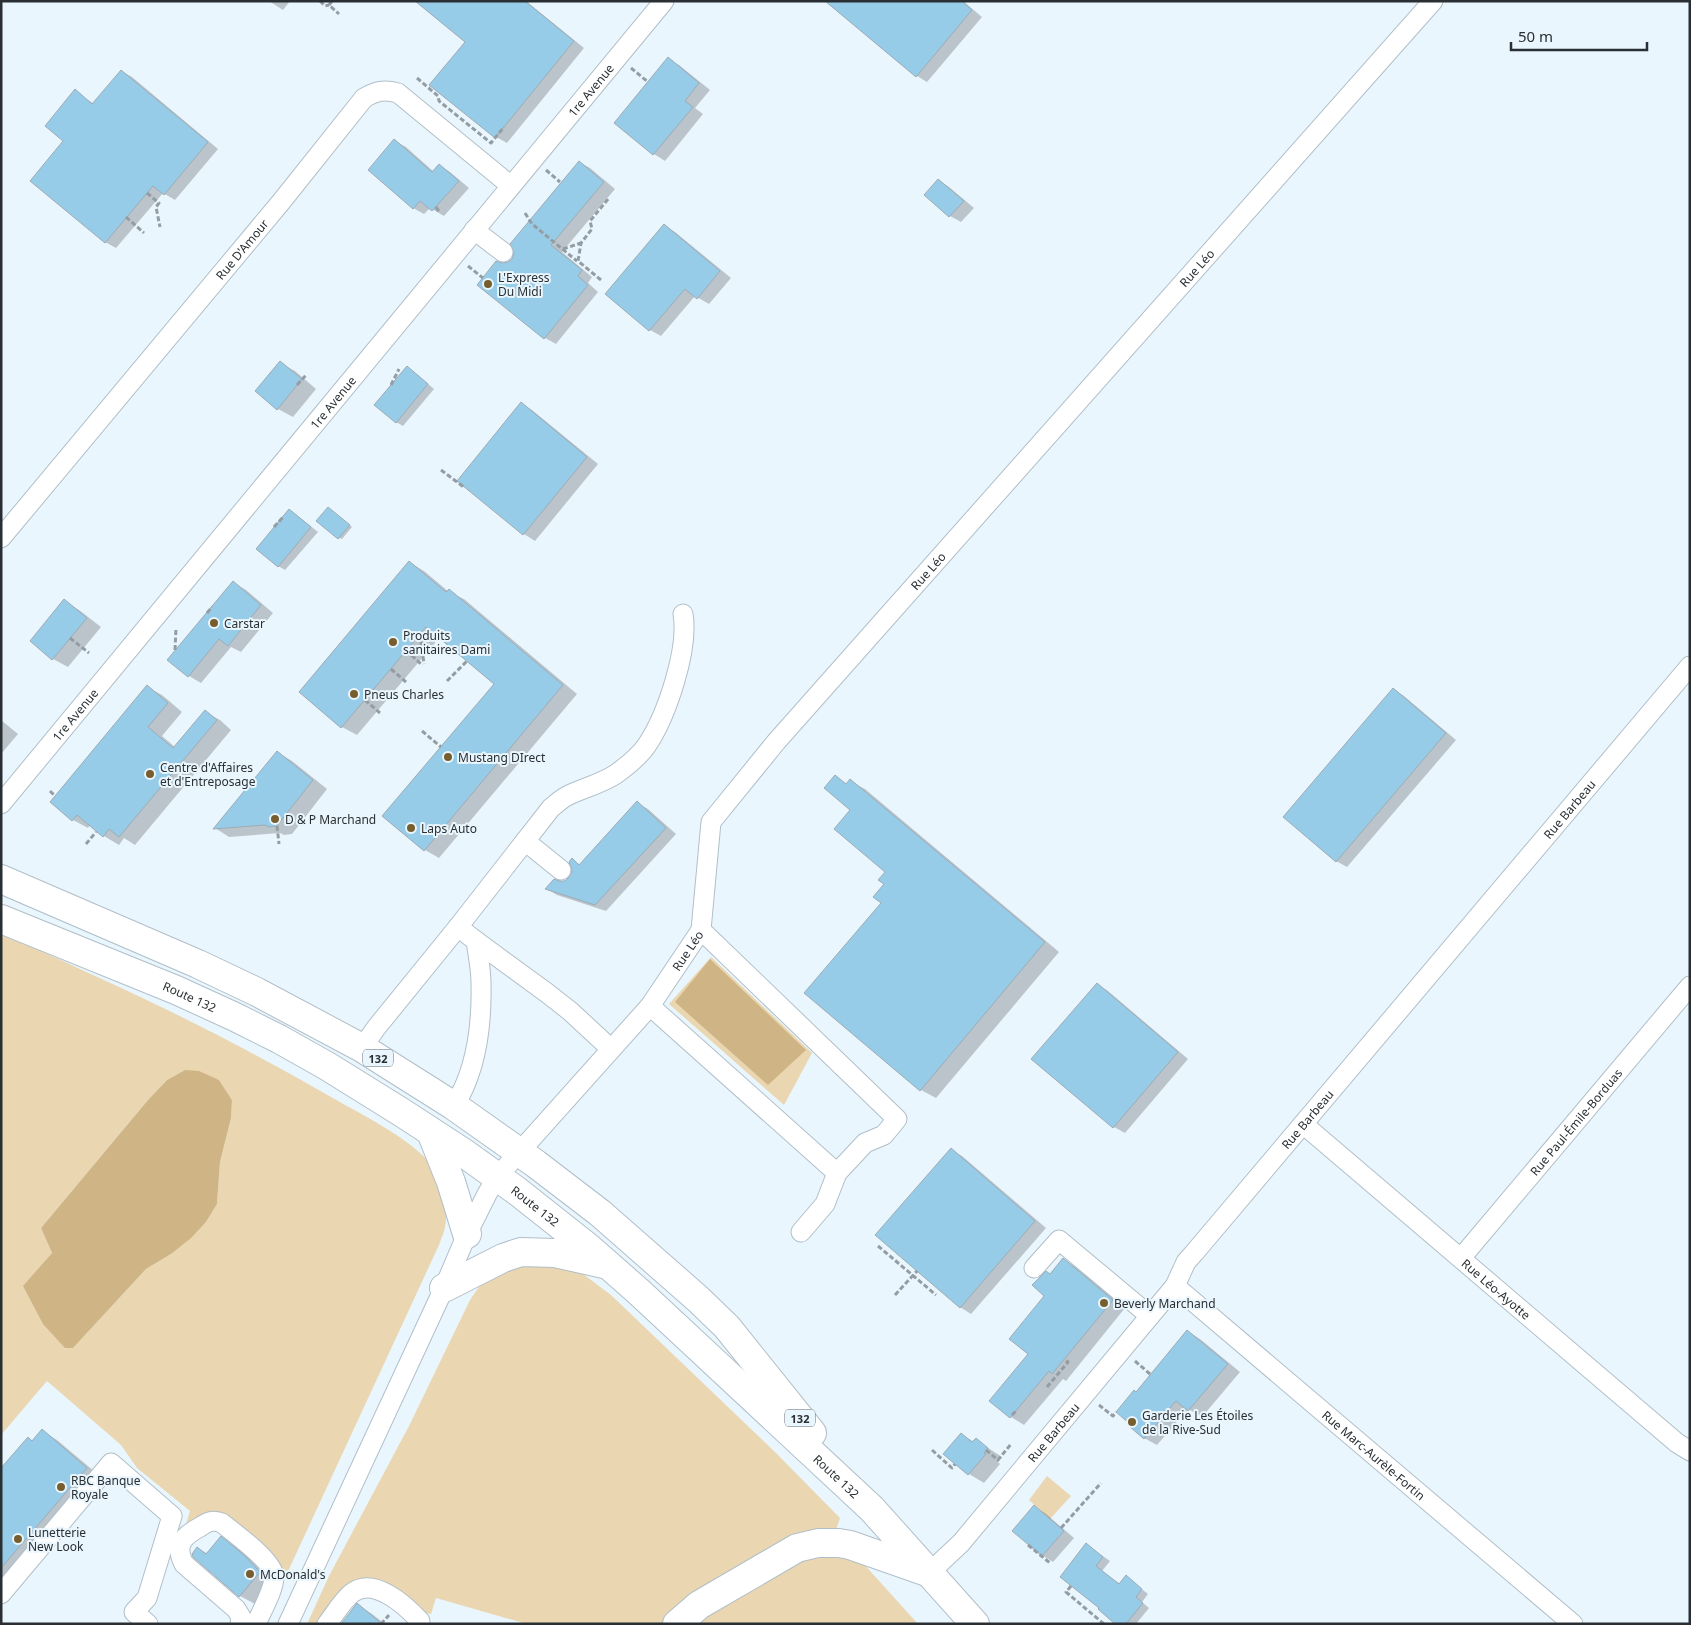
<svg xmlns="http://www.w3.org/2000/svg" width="1691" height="1625" font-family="'Noto Sans',sans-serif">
<rect width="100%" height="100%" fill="#eaf6fe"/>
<!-- green -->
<g fill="#ead6b1" fill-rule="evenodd">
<path d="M1,935c36,13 70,30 105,46 77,35 152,74 225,116 28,16 78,41 98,65 13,16 20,45 16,65 -1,6 -4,12 -6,18l-155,335 -4,-1 -56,-62 -34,10 -4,-3 4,-13 -53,-43 -16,-23 -74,-64 -46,54zM185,1070l34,10 13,20 -1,18 -11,44 -3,42 -11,18 -35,32 -25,15 -73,79 -49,-62 28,-33 -11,-25 107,-128 19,-20z"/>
<polygon points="711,957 812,1053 784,1105 669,1004"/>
<polygon points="514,1264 566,1264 583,1274 611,1295 776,1453 840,1518 835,1533 668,1624 527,1624 436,1598 431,1614 422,1612 363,1583 318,1624 307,1624 329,1576 409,1426 470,1300 481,1284"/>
<polygon points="1047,1476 1071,1496 1050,1519 1029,1500"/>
<polygon points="835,1552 862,1562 918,1624 691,1624 795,1558"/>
</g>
<!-- forest -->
<g fill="#cfb586">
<polygon points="710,959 806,1050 768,1085 675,1002"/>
<polygon points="185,1070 199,1071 219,1080 232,1100 231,1118 220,1162 217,1204 206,1222 191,1238 171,1254 146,1269 73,1348 65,1348 43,1324 23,1286 52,1253 41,1228 148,1100 167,1080"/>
</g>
<!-- shadow -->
<g fill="#0003">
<polygon points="269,1 290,1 283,10"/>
<polygon points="417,1 526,1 584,48 507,143 496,137 467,41"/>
<polygon points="827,1 963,1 982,17 927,82 917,76"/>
<polygon points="668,59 679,65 710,90 695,108 703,114 665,161 654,154 616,123"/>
<polygon points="121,71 132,77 218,149 175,200 163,193 116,248 105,242 75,91 94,104"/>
<polygon points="395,141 406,147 434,172 439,165 450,172 469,188 444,216 430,208 424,214 413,208"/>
<polygon points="579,162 590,168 615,189 562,252 592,277 588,283 598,292 556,344 545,338 479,284 502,264 508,263 513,260"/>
<polygon points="938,180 949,187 974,208 961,222 950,216 925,195"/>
<polygon points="664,226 675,232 731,278 709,304 695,296 661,336 650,330"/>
<polygon points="280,363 295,371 316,389 293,417 278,409"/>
<polygon points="414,372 434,389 403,426 396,422"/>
<polygon points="521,404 532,410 598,464 535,541 524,534 458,481"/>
<polygon points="290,510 318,532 285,570 278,566"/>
<polygon points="331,510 352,527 342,539 339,538"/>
<polygon points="409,562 424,571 449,592 464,599 577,694 439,858 425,850 495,683 440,637 357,735 342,727 301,692"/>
<polygon points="234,583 246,590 273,613 241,652 231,647 201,683 189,676 169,660"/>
<polygon points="64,601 79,610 101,627 68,667 53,659 31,641"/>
<polygon points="147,687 162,695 182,712 162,736 175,747 205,712 220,720 231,730 135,845 124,838 119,845 104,836 90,825 88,828 73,820"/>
<polygon points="1393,689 1404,696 1456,740 1347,867 1336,861"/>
<polygon points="1,720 18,734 1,754"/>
<polygon points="277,752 292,761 327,789 292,834 284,835 280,833 229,837 215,828"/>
<polygon points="835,777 847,784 850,781 865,789 1059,952 936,1098 921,1090 806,993 882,903 886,884 887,872 852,810"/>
<polygon points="637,803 648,809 676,834 606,911 557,895 547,889 570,878 573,871 572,860 581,865"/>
<polygon points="1097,984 1108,991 1188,1059 1125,1133 1114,1127"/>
<polygon points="951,1150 962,1156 1046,1228 971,1314 960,1307"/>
<polygon points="1064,1260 1077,1268 1125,1308 1066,1381 1063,1379 1024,1425 1011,1417 1046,1296 1050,1275"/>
<polygon points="1187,1331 1200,1339 1240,1372 1202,1417 1188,1409 1157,1445 1144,1438 1136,1393"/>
<polygon points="42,1431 57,1440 101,1477 1,1593 1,1470"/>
<polygon points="961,1434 974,1442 976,1440 1002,1457 998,1462 1000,1464 984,1483 969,1474 944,1454"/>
<polygon points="1034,1507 1045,1513 1074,1538 1053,1562 1042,1555"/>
<polygon points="221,1538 236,1547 260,1567 274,1581 255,1604 240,1596 197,1548 208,1554"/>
<polygon points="1087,1545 1110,1561 1102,1571 1120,1584 1126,1577 1148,1594 1142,1602 1149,1608 1136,1624 1117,1624"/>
<polygon points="358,1605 372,1614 385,1624 343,1624"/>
</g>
<!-- building -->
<g fill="#97cce9" stroke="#9dabb4">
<polygon points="415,1 525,1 574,41 495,138 429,85 465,42"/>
<polygon points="825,1 962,1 972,10 916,77"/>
<polygon points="668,57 699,83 685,101 693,107 653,155 614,123"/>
<polygon points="121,70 208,142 164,195 153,186 105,243 30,181 63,141 45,126 75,89 92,104"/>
<polygon points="394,139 432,172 439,164 459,181 432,211 420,201 413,209 368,170"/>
<polygon points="579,161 604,182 551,245 582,270 578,276 588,285 544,339 477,285 496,261 502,263 508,262 512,259 514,253 510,244"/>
<polygon points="938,179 964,201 949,217 924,195"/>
<polygon points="664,224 720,271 697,299 685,289 649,331 605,294"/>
<polygon points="280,361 302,379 277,410 255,391"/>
<polygon points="407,366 428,384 396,423 374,405"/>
<polygon points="521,402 587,457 523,535 457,481"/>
<polygon points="328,507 350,525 338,539 316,521"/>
<polygon points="289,509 311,527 278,567 256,549"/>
<polygon points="409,561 446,592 449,589 563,685 424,851 382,816 494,684 426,627 341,728 299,692"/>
<polygon points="233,581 261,605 228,646 219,639 188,677 167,660"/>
<polygon points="64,599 87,618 52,660 30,641"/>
<polygon points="147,685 168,703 148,727 173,748 205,710 217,720 119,837 109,829 103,837 77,815 72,821 50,802"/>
<polygon points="1393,688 1446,733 1336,862 1283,817"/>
<polygon points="277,751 313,780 283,818 277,826 268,827 265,825 213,829"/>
<polygon points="835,775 846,784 850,779 1045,942 920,1091 804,993 881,903 873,897 884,884 878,880 885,872 834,829 850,810 824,788"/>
<polygon points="637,801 666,828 595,905 545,889 554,879 560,881 565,881 569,877 572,871 569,862 572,858 579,865"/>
<polygon points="1097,983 1178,1052 1113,1128 1031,1059"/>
<polygon points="951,1148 1035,1221 960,1308 875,1235"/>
<polygon points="1063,1258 1113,1300 1052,1374 1049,1371 1010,1418 989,1401 1028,1354 1009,1339 1044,1296 1032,1285 1046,1271 1050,1274"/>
<polygon points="1187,1330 1228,1364 1188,1411 1176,1401 1144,1439 1130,1427 1131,1425 1116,1412 1134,1390 1136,1392"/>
<polygon points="42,1429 87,1468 1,1568 1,1468 28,1437 32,1441"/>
<polygon points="961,1433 972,1442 976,1438 988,1448 984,1453 986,1454 968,1475 943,1454"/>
<polygon points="1034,1505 1064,1531 1042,1556 1012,1531"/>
<polygon points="221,1536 245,1556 260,1572 239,1597 193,1557 192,1554 197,1547 206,1554"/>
<polygon points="1086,1543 1103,1557 1096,1566 1119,1584 1126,1575 1142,1589 1136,1597 1143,1603 1126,1624 1115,1624 1098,1609 1099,1608 1060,1577"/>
<polygon points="357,1603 382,1624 341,1624"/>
</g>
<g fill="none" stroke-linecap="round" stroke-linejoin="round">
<!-- minor casing -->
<g stroke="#b0bfc8" stroke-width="21">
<g id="minor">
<polyline points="474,230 503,252"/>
<path id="s1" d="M1,538l280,-336 83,-104c12,-7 20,-9 34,-5l113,93"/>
<path id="s2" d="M1,804l663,-803"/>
<polyline points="525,841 561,870"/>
<polyline points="476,941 547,993 570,1011 611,1049"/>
<polyline points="650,1006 837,1173 865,1143 884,1135 897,1119 701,930"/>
<path d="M362,1048l14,-20 82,-101 93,-119c5,-4 10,-9 16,-12 16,-8 34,-12 49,-22 11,-8 23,-17 31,-29 20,-30 42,-96 36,-131"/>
<path d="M454,1106c23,-36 28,-81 27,-123 0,-14 -3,-28 -5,-42l-18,-14"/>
<path id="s3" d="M1303,1124l374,319 13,8"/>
<polyline points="801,1232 825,1204 837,1173"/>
<path id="s4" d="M1461,1258l229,-272"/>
<polyline points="1034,1268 1059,1240 1150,1316"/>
<path id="s5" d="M1175,1286l398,338"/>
<path id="s6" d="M929,1573l32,-30 214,-257 11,-24 8,-9 496,-587"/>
<polyline points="1,1594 111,1463 172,1516 147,1598 134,1612 148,1624"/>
<path d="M240,1624l1,-7 -5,-8 -52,-45c-10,-19 -1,-28 16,-37 7,-5 13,-8 22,-4 13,11 52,38 52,54 0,13 -13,35 -18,47"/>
<path id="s7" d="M288,1624l156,-336 23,-54 20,-40 10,-17 153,-171 51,-76 10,-108 65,-80 657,-741"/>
<path d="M327,1624c8,-10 15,-23 25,-31 22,-17 54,13 68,28"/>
</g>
</g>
<!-- highway casing -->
<g stroke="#b0bfc8" stroke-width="30">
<g id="highway">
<polyline points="1,879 198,964 257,992 362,1048 454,1106 536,1164 600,1213 698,1299 727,1327 812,1433"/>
<path id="s8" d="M1,919l175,71 59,27 44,22 48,27 74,46 60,39 56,40 72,57 50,44 233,217 103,115"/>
<polyline points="431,1132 451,1182 467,1234"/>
<polyline points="444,1288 503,1258 521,1252 555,1253 604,1264"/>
<polyline points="677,1624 699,1605 797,1548 818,1543 839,1543 850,1545 927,1572"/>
</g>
</g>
<!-- path -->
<g stroke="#949da3" stroke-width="3" stroke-dasharray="5 2.5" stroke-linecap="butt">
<polyline points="320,1 325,6 329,5"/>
<polyline points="332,1 329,5 339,14"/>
<polyline points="631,68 648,82"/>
<polyline points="417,78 438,96 439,101 491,143 504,127"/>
<polyline points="546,170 560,182"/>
<polyline points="147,193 159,203 156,207 160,227"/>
<polyline points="436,207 440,213"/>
<polyline points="525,213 532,224 577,261"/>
<polyline points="126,217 144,233"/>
<polyline points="563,249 581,243"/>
<polyline points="468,266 483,278"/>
<polyline points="601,280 578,261 581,243 592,229 590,221 609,198"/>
<polyline points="297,385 306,375"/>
<polyline points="391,385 399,369"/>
<polyline points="441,470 465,488"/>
<polyline points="274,527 283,517"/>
<polyline points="207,613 212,607"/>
<polyline points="420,634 424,664"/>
<polyline points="70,638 89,653"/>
<polyline points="175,650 176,628"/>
<polyline points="406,650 421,664"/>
<polyline points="391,669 406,682"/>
<polyline points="447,681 467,661"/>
<polyline points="365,700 380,713"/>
<polyline points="422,731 441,747"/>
<polyline points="50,791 55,796"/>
<polyline points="277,826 279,844"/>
<polyline points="86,844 96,832"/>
<polyline points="878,1246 936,1295"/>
<polyline points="895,1295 917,1271"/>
<polyline points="1135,1361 1150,1374"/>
<polyline points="1047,1387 1068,1362 1065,1359"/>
<polyline points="1099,1405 1113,1416 1116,1412"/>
<polyline points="1012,1415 1017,1410"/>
<polyline points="932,1450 952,1468 955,1464"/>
<polyline points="986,1450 998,1460 1011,1444"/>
<polyline points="1061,1528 1101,1483"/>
<polyline points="1028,1545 1050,1563"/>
<polyline points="1071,1586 1066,1592 1104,1624"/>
<polyline points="381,1624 389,1615"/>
</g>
<!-- minor -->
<use href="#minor" stroke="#fff" stroke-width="19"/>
<!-- highway -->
<use href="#highway" stroke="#fff" stroke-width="28"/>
</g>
<!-- markers -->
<g fill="#765e2e" stroke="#eaf6fe" stroke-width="2">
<circle cx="488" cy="284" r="5"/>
<circle cx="214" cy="623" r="5"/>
<circle cx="393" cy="642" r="5"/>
<circle cx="354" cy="694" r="5"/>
<circle cx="448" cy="757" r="5"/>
<circle cx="150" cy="774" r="5"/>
<circle cx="275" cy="819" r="5"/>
<circle cx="411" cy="828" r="5"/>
<circle cx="1104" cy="1303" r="5"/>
<circle cx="1132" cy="1422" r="5"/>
<circle cx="61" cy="1487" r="5"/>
<circle cx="18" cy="1539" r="5"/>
<circle cx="250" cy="1574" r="5"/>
</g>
<g text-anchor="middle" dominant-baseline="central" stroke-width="4" stroke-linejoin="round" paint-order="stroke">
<!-- shield labels -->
<g fill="#eaf6fe" stroke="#636b6f" stroke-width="1">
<rect x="363" y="1049.5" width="30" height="17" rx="4"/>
<rect x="785" y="1409.5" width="30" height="17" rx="4"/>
</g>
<g font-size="11" font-weight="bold" fill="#292f32">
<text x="378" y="1058">132</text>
<text x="800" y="1418">132</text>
</g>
<!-- street labels -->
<g font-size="12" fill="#292f32" stroke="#eaf6fe">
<text stroke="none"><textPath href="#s2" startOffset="926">1re Avenue</textPath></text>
<text stroke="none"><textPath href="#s1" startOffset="376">Rue D'Amour</textPath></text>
<text stroke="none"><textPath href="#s7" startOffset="1660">Rue Léo</textPath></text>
<text stroke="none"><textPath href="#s2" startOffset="521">1re Avenue</textPath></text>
<text stroke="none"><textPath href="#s7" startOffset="1255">Rue Léo</textPath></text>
<text stroke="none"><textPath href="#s2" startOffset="116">1re Avenue</textPath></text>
<text stroke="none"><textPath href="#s6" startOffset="998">Rue Barbeau</textPath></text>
<text stroke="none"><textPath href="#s7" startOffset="790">Rue Léo</textPath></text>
<text stroke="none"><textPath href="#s8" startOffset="204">Route 132</textPath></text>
<text stroke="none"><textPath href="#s6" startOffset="592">Rue Barbeau</textPath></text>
<text stroke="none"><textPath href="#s4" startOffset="178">Rue Paul-Émile-Borduas</textPath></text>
<text stroke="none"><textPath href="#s8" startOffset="609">Route 132</textPath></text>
<text stroke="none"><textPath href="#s3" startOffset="254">Rue Léo-Ayotte</textPath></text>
<text stroke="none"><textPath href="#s6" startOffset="188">Rue Barbeau</textPath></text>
<text stroke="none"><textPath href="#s5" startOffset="261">Rue Marc-Aurèle-Fortin</textPath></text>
<text stroke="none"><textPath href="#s8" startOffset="1014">Route 132</textPath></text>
</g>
<!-- poi labels -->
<g font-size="12" fill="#292f32" stroke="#eaf6fe" text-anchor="start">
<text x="498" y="277">L'Express<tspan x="498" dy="14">Du Midi</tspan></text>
<text x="224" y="623">Carstar</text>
<text x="403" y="635">Produits<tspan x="403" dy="14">sanitaires Dami</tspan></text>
<text x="364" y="694">Pneus Charles</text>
<text x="458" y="757">Mustang DIrect</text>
<text x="160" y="767">Centre d'Affaires<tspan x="160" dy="14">et d'Entreposage</tspan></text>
<text x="285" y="819">D &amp; P Marchand</text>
<text x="421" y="828">Laps Auto</text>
<text x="1114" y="1303">Beverly Marchand</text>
<text x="1142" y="1415">Garderie Les Étoiles<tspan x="1142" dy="14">de la Rive-Sud</tspan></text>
<text x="71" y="1480">RBC Banque<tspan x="71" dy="14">Royale</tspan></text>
<text x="28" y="1532">Lunetterie<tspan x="28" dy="14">New Look</tspan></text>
<text x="260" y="1574">McDonald's</text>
</g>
</g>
<!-- border -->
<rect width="1691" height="1625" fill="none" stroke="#292f32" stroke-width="5"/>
<!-- scale -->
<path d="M1511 42v8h136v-8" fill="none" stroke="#292f32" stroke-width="2.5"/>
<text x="1518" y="42" font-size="15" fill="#292f32" stroke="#eaf6fe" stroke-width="4" paint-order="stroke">50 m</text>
</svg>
